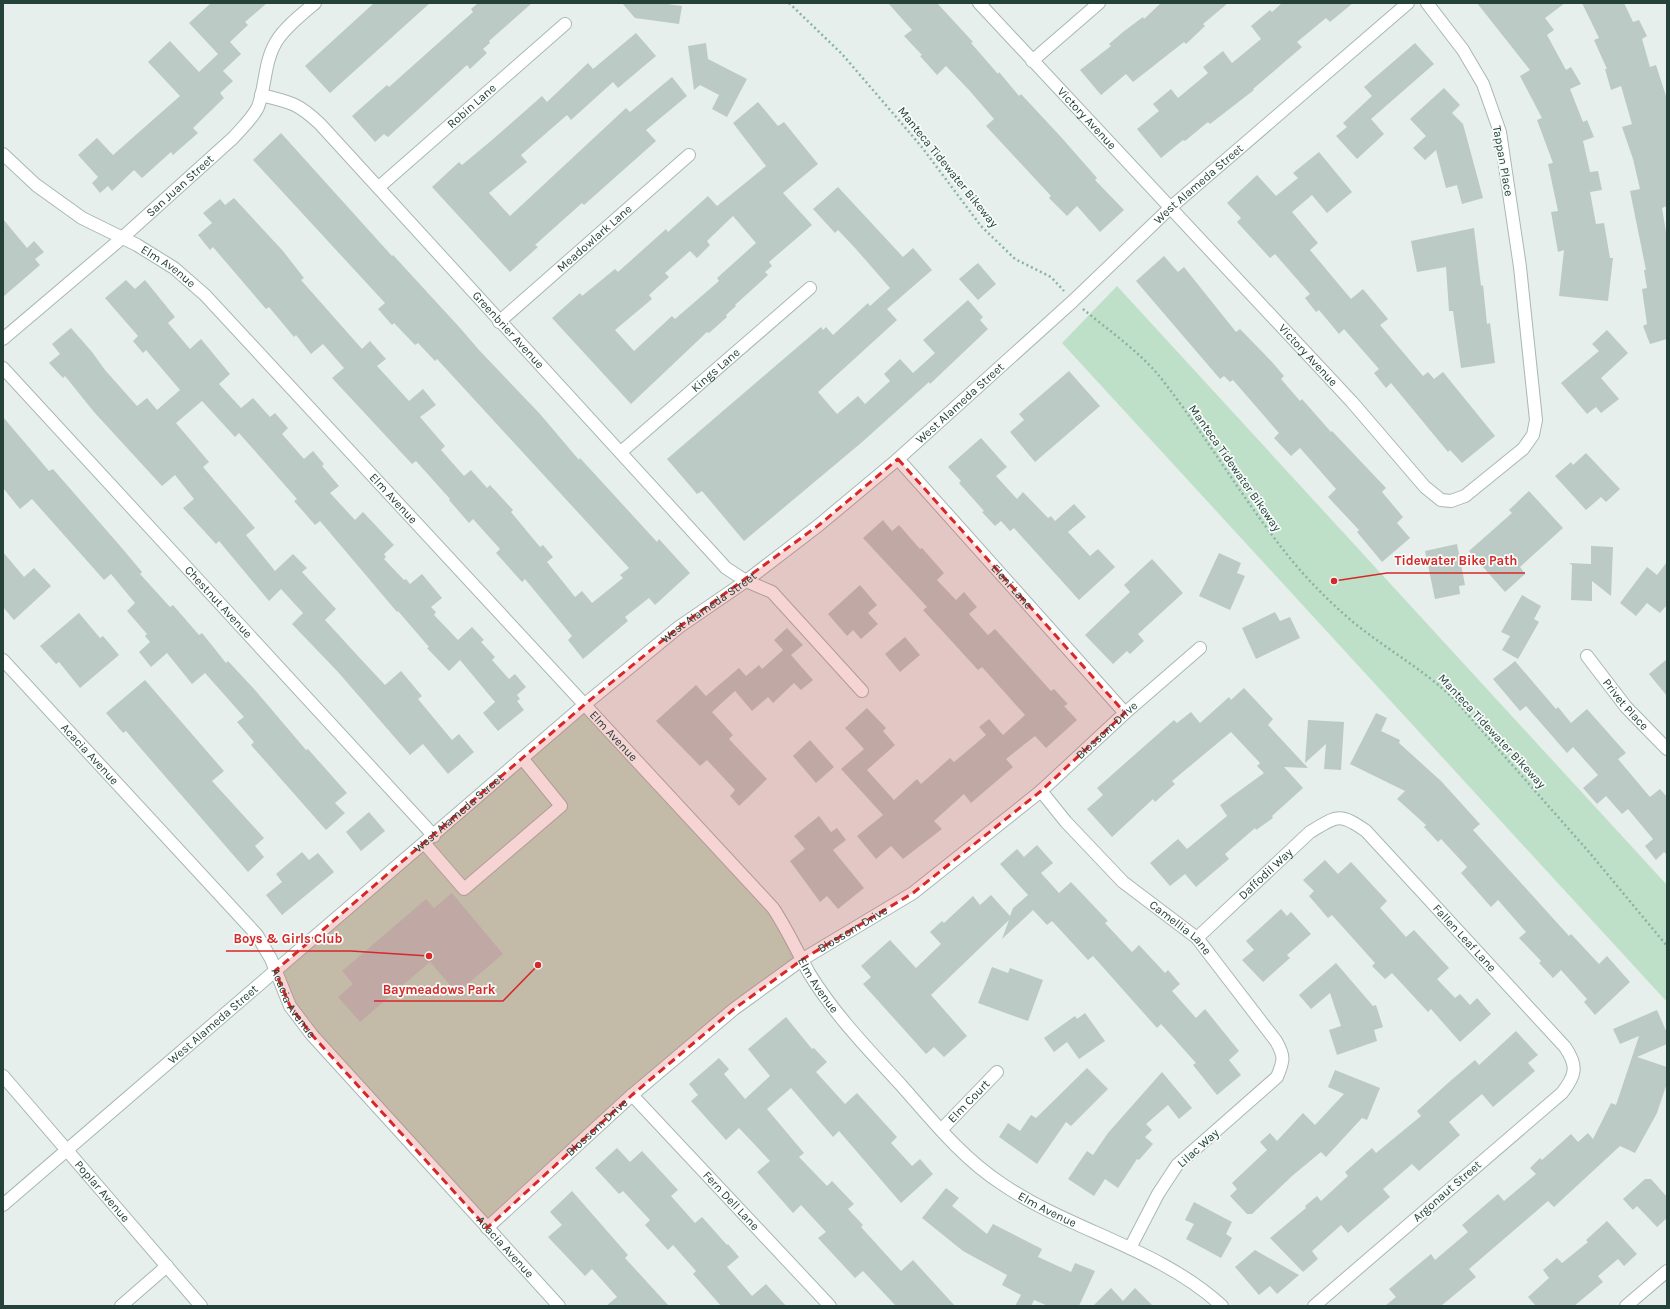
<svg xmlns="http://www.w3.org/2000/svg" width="1670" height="1309" font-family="Karla,sans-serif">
<rect width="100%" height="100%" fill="#e6efeb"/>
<!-- green -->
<g fill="#bfe0c8">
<polygon points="1117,286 1667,885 1667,1002 1062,343"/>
<polygon points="584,705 773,908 803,959 734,1009 487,1228 312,1035 275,971"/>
</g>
<!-- building -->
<g fill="#bbcac4" fill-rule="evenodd">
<polygon points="211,3 267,3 245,22 248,25 230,42 241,54 223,71 233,81 220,93 224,98 193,128 198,133 173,155 171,152 142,178 134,170 112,191 108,186 100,193 92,183 98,177 78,155 97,138 113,155 180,96 148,62 170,41 199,72 218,54 189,23"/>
<polygon points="374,3 430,3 330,93 305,66"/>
<polygon points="478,3 532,3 489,41 490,43 483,49 487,53 470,69 467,65 388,137 384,134 375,142 352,116 387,85 389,87 473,12 471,9"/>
<polygon points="622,3 660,3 682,6 679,24 635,18"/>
<polygon points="888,3 937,3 973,42 971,43 998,74 999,72 1019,96 1021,94 1061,137 1097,178 1095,180 1124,210 1100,232 1077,206 1067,216 1049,198 1051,196 986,126 994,119 969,90 946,66 937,75 920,56 922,55 904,36 912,30"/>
<polygon points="1161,3 1228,3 1203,24 1205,26 1186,44 1184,42 1133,82 1126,74 1101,95 1080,70 1111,46 1109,44 1123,32 1143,17 1144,19"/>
<polygon points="1282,3 1353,3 1330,22 1326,18 1297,42 1302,47 1253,89 1254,90 1210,124 1208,122 1185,141 1183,140 1161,158 1137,129 1159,111 1153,104 1171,89 1178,98 1208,73 1203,67 1223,51 1232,63 1261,39 1251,26 1270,10 1272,12"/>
<polygon points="1477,3 1565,3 1545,18 1554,30 1547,35 1566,70 1571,67 1581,84 1570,89 1583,122 1587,120 1594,137 1583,141 1590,172 1598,171 1602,190 1590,192 1596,224 1604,223 1610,258 1613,258 1608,301 1559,296 1564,250 1558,252 1551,212 1558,211 1548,164 1553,163 1537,120 1542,118 1520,76 1530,70"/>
<polygon points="1582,3 1624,3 1633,22 1639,20 1647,36 1642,39 1650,67 1656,65 1667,99 1667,206 1662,208 1667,238 1667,339 1650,344 1643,326 1647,324 1642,289 1647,288 1644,270 1646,270 1630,191 1640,189 1633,159 1622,127 1632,124 1621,86 1611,90 1605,69 1607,69 1594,40 1599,38"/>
<polygon points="636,33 656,56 618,88 613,82 571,120 567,115 521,155 527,162 489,193 510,216 626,108 630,112 672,77 687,96 646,130 656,141 584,205 582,203 535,245 538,247 510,272 432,187 459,162 462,165 492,140 542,96 547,102 588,63 593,69"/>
<polygon points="706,43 708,59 747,79 727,117 712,109 719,95 700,85 694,90 688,46"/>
<polygon points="1415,43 1434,64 1371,119 1384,134 1357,159 1336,136 1347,127 1343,123 1372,96 1364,87"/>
<polygon points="1444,88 1460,105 1452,113 1463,124 1483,198 1462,204 1457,185 1446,188 1436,150 1425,160 1413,148 1426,136 1410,119"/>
<path d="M758,102l20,24 6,-4 34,42 -35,29 29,32 -43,37 3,4 -7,6 3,3 -33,30 1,1 -10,9 1,2 -18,16 -2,-1 -76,72 -79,-86 28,-25 2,3 33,-27 3,3 48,-43 2,3 40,-36 9,10 49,-40 -33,-43zM733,216l23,27 -39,35 2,3 -44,38 -3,-3 -38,35 -19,-21 37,-31 -3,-4 20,-18 -4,-4 25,-22 7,7 13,-13 -3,-4z"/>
<polygon points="281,133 392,256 393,255 461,329 479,350 540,414 579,460 580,458 657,542 659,539 690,573 655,605 649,598 625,617 628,621 583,659 568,640 572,636 525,579 522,582 496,553 500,549 473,519 469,523 449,500 450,499 416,461 412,464 332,378 344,368 323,344 311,354 296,335 294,337 269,307 266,309 213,247 210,250 198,235 212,223 203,213 220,199 225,205 234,198 283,251 304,278 301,280 362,349 370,341 386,359 377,366 409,401 423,389 436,405 420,417 445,446 441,450 464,476 471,470 487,488 490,485 513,510 511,512 540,547 543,545 553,557 547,562 575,597 582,591 592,603 623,578 620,575 629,568 437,359 435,361 418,343 415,345 394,323 392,325 378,309 385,303 253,160"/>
<polygon points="1319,152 1352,192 1327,213 1312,195 1292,212 1318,243 1310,250 1351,299 1363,289 1388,319 1380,325 1423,376 1428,372 1434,379 1443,372 1495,436 1462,463 1450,450 1448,452 1391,383 1386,388 1374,373 1379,369 1344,329 1339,334 1319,310 1316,312 1305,298 1310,294 1275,254 1270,258 1237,222 1241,218 1227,203 1257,175 1276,196 1298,178 1293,173"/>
<polygon points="838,187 903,257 913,248 932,270 887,309 897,320 818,392 837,414 858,396 865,404 890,381 884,374 900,359 913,373 935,353 923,340 968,300 983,317 980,320 988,329 930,384 929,382 861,443 744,541 702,491 697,494 667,459 821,327 823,330 826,327 833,335 868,303 870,306 890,288 855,248 838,230 835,233 813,209"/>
<polygon points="3,219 27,248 34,241 44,252 35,259 40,265 3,297"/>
<polygon points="1474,228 1481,286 1483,285 1487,324 1490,323 1495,363 1461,368 1453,311 1449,311 1446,267 1417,272 1411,241"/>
<polygon points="1164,256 1178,272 1184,267 1236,332 1240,329 1272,362 1284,376 1281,379 1300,401 1302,399 1331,432 1332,431 1386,488 1382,492 1403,517 1397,523 1410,538 1382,562 1357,532 1359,530 1328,497 1336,489 1300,448 1291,456 1274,438 1279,433 1233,380 1230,382 1224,376 1220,379 1136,281"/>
<polygon points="978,263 996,284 978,300 959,279"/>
<polygon points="126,280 135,289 145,280 175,317 168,323 190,349 201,339 230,374 219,384 241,408 253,398 270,417 275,413 288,428 282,434 304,459 313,451 324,464 322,466 339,486 330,493 355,520 363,512 394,545 384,554 386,557 384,559 404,580 406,579 410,584 422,574 442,598 431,607 436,612 434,615 458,640 472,627 484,640 481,642 495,657 492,660 509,679 515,674 526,687 517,695 520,699 517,701 524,710 498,731 483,713 495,702 460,660 449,671 427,648 429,647 398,611 397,612 320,521 315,525 294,501 297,499 239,433 235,437 202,401 176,423 209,462 203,467 255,528 246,535 275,571 293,554 307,568 302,572 336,609 325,620 357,655 385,685 401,671 422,696 418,699 452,740 459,734 474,752 448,774 423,744 410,755 338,672 292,624 303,613 281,589 269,601 219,541 216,544 183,508 194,499 175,475 162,486 94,412 65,376 63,378 49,363 60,354 52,344 71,328 92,352 105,370 137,406 147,398 157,410 180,390 146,350 143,353 133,341 138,336 105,298"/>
<polygon points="1607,330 1628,353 1601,378 1619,399 1601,413 1596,407 1587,414 1561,383 1599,351 1592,344"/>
<polygon points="1069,371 1100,406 1035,462 1010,432 1024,420 1019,414"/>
<polygon points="3,417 49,471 53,469 121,547 142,572 140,574 170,607 173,605 199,635 202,633 226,663 228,661 255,690 306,750 308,749 347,793 335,803 345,813 326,830 251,745 254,742 237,722 244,717 205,673 192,684 167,653 151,667 139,652 150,642 145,636 147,634 127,611 135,603 111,574 104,580 32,499 20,509 3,488"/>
<polygon points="981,438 1007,467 996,476 1017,499 1023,492 1048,518 1051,516 1055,521 1074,504 1086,517 1068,532 1090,556 1098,549 1115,567 1079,600 1014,528 1010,531 1001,521 995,526 982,512 984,511 959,483 961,481 948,467"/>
<polygon points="1586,453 1620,489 1606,502 1601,497 1586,510 1555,476 1571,462 1573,465"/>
<polygon points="1529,491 1563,528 1520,567 1525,574 1505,592 1469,551 1512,513 1509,510"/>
<polygon points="883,520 892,531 899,525 920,549 922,548 944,573 937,580 956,600 964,592 977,607 969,614 988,635 995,629 1051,691 1054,689 1068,704 1064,706 1077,720 1046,748 1035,736 1006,759 1013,767 971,803 964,794 934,821 942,829 903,859 891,846 876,859 857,836 883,815 841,769 864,749 845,728 867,708 886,728 883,731 895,745 867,770 894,800 917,779 921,784 950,758 954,762 986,735 979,727 989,719 1003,735 1025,715 982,667 978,670 923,610 927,607 863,538"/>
<polygon points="1457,544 1465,585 1459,586 1460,594 1435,599 1425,551"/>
<polygon points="1591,546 1613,547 1611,596 1592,581 1592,601 1571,600 1572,565 1569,563 1591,564"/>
<polygon points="3,552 24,577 34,568 51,586 14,620 3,607"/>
<polygon points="1219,553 1241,563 1237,573 1245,576 1230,610 1199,596"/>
<polygon points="1152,559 1183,593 1138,634 1144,641 1130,654 1127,651 1113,664 1085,635 1130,592 1124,585"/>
<polygon points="1667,562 1667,605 1660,613 1647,603 1636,616 1620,603 1647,567 1657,575"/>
<polygon points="860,585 877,605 868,613 878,624 861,639 853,630 847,636 828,614"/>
<polygon points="1522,595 1541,606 1534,619 1539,622 1518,659 1502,650 1510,636 1501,632"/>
<polygon points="1275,612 1280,621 1290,617 1300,638 1256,659 1242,628"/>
<polygon points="79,613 100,638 103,636 119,655 80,688 59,662 56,664 40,646"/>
<polygon points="787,628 803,645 791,655 813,680 801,690 794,683 773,703 768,697 752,711 735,691 712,712 733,735 729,739 767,779 739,806 730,796 735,790 707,760 700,766 656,721 696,685 706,696 739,668 746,676 759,665 762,669 783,650 774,640"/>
<polygon points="905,637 920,655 900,672 885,654"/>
<polygon points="1667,659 1667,696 1649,674"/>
<polygon points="1515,661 1556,709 1558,707 1571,723 1587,709 1626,753 1618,759 1650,797 1660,789 1667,797 1667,855 1664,852 1656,860 1645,846 1653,839 1628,809 1622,814 1606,796 1597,804 1583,788 1598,775 1573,747 1567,753 1526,706 1520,711 1493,679"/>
<polygon points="145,680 224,771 212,781 264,838 255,846 264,857 248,872 137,744 126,731 123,733 106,713"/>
<polygon points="1244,688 1273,719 1268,725 1308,768 1284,767 1303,788 1272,816 1273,818 1256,830 1255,828 1225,854 1229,859 1196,887 1185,874 1170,886 1150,863 1178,839 1187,849 1227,816 1220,805 1264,773 1257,766 1260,763 1231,732 1172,781 1175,784 1155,802 1153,799 1112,837 1087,809 1103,795 1097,788 1174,720 1177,723 1191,712 1200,723 1229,697 1231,700"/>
<polygon points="1376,713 1387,718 1381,731 1400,740 1399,743 1441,781 1480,824 1473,830 1569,936 1571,934 1599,964 1607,956 1630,982 1595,1015 1584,1002 1587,999 1561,970 1553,978 1539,963 1541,961 1519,938 1526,932 1498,900 1491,907 1461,873 1467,867 1441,839 1438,842 1424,827 1426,825 1397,799 1405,791 1350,764"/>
<polygon points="1308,720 1344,722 1341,770 1324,769 1326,744 1305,763"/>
<polygon points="810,740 834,767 816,783 793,756"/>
<polygon points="369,812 385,831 361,851 346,832"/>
<polygon points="819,816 831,832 837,828 846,840 833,850 864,888 838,909 827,896 820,902 790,861 805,849 794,836"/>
<polygon points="1037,845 1053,863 1041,873 1059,893 1071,882 1108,921 1105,923 1132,952 1139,945 1165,973 1168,970 1180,984 1172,991 1196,1018 1205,1009 1239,1051 1229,1060 1241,1075 1217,1095 1193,1065 1196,1063 1161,1024 1157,1028 1093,956 1088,960 1052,921 1047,925 1033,910 1002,939 1009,920 931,995 967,1036 944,1057 934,1047 926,1054 863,984 871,977 861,966 890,940 916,968 941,944 930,932 942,921 944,923 973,896 980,905 991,895 1010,916 1013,908 1028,895 1000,864 1017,849 1024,857"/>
<polygon points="302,852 309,860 318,853 334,872 282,915 266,895 282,882 276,874"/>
<polygon points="1325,860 1338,874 1351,862 1387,901 1380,908 1406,937 1414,930 1449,968 1437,979 1455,998 1460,994 1470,1005 1477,998 1491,1014 1460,1042 1431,1009 1428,1012 1392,973 1385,979 1372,966 1375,963 1332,915 1328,918 1309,896 1314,891 1303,880"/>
<polygon points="452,893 503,954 457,993 430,962 360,1022 338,997 353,984 342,971 426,899 434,908"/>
<polygon points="1281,909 1287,916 1291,912 1311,934 1287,955 1290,958 1263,982 1242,960 1254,950 1246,941"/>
<polygon points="1336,963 1373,1006 1376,1005 1383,1027 1374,1030 1377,1041 1337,1055 1329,1030 1341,1026 1330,993 1311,1009 1299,995"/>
<polygon points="992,967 1008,973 1010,968 1043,980 1028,1021 978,1003"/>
<polygon points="1657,1010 1667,1033 1667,1044 1637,1057 1667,1067 1667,1083 1657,1113 1635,1153 1620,1146 1554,1207 1548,1201 1469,1269 1476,1277 1441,1306 1385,1306 1396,1297 1389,1289 1431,1254 1435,1260 1468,1232 1462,1225 1498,1194 1504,1201 1536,1174 1530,1168 1540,1158 1542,1160 1571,1134 1578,1142 1588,1133 1593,1139 1611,1103 1616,1105 1639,1036 1620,1044 1613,1029"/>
<polygon points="1085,1013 1105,1041 1079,1059 1067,1042 1054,1052 1044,1038 1075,1016 1077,1019"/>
<polygon points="786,1017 812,1049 814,1048 827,1062 816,1072 845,1104 857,1093 897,1137 891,1143 912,1166 920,1159 933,1174 901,1203 839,1131 833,1137 791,1088 767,1109 804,1153 799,1157 827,1186 832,1181 854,1204 848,1209 863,1225 861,1227 901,1271 913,1260 955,1306 896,1306 863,1271 855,1278 818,1238 826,1232 801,1205 793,1213 757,1172 770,1161 739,1128 726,1140 691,1101 698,1095 689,1084 719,1058 729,1069 724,1074 745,1099 770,1076 748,1049"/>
<polygon points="1516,1031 1538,1055 1528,1063 1535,1071 1493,1107 1482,1094 1449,1122 1460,1135 1419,1171 1412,1164 1383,1189 1390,1197 1348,1233 1341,1225 1312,1251 1318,1259 1303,1272 1270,1238 1306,1208 1305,1206 1317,1196 1321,1201 1348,1176 1345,1172 1372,1148 1376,1153 1421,1116 1417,1111 1448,1083 1475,1060 1479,1065"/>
<polygon points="1087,1068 1108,1089 1071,1126 1066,1122 1037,1164 999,1137 1008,1123 1020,1131 1031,1115 1036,1118"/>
<polygon points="1335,1070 1380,1088 1367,1120 1362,1118 1326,1157 1321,1152 1292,1176 1252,1214 1247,1214 1230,1196 1237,1189 1232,1183 1267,1150 1260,1142 1270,1133 1277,1141 1303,1113 1315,1125 1344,1094 1328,1087"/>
<polygon points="1162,1072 1192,1108 1179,1119 1168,1105 1146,1124 1152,1130 1145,1137 1153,1144 1139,1160 1137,1159 1118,1188 1105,1179 1094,1196 1068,1179 1087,1151 1093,1155 1108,1133"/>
<polygon points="617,1148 630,1162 642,1151 678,1190 671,1196 695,1223 702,1217 727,1245 728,1244 739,1257 727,1267 752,1296 766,1284 786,1306 721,1306 693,1274 696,1271 673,1245 668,1250 645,1225 650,1220 623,1191 619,1194 595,1168"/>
<polygon points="1645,1179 1651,1179 1667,1197 1667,1218 1657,1227 1637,1206 1633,1210 1623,1199"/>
<polygon points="946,1188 959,1198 952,1206 987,1234 993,1224 1042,1249 1038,1257 1071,1272 1075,1263 1095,1271 1079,1306 1048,1306 1034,1300 1031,1306 1015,1306 1021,1295 1002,1285 1007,1275 963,1251 922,1218"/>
<polygon points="572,1191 628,1255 625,1258 669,1306 606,1306 617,1297 592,1269 585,1276 548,1237 562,1225 550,1212"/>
<polygon points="1194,1202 1232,1222 1226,1234 1232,1238 1221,1258 1186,1239 1194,1224 1185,1220"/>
<polygon points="1607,1221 1637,1254 1624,1266 1618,1259 1598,1276 1603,1282 1574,1306 1536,1306 1528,1297 1549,1278 1543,1270 1557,1258 1562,1263 1588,1242 1586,1240"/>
<polygon points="1255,1250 1299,1275 1277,1294 1270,1286 1259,1295 1235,1267"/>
<polygon points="1111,1288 1123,1301 1135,1288 1153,1306 1093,1306"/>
</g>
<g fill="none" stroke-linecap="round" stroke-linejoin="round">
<!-- minor casing -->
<g stroke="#a8b8b2" stroke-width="14">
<g id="minor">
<path id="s1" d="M979,3l373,399 73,85 16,13 10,1 14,-5 58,-47 10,-14 3,-15 -16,-153 -20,-135 -17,-48 -20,-34 -36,-47"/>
<polyline points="1032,61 1099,3"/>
<path id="s2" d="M261,95c29,7 37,8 59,29l406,444 20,13 26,11 90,99"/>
<path id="s3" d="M3,154l33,31 46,33 55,27 37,23 31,27 568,613c14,21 24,43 36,65 25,41 59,76 92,112 31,35 61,73 101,99 69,47 157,64 220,122"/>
<path id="s4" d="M379,187l186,-163"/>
<path id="s5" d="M499,322l190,-167"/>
<path id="s6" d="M3,339l119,-101 111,-100c9,-10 19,-19 25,-31 8,-22 6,-45 18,-65 8,-14 27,-29 39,-39"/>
<path id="s7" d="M3,368l431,468"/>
<path id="s8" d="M621,452l189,-164"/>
<path id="s9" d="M898,459l227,254"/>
<path id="s10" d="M1587,656l39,51 41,42"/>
<path id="s11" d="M3,660l254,275 14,24 19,47 22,29 247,271"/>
<path id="s12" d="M1041,791l25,31 57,60 74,56 79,103c9,16 8,19 1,36l-100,88 -19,29 -28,54"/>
<polyline points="425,844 464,889 561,806 522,758"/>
<path id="s13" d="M1197,938l113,-106c27,-16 29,-20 56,-1l199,216c13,19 11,28 -3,46l-248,213"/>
<path id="s14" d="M3,1076l198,230"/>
<path id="s15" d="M632,1095l198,211"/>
<path id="s16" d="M941,1130l56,-58"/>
<path id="s17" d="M3,1205l581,-500 95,-78 67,-46 73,-56 79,-66 175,-158 97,-93 238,-205"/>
<path id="s18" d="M487,1228l145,-133 102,-86 69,-50 110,-66 128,-102 84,-78 75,-65"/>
<polyline points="121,1306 167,1266"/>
<polyline points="1626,1306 1667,1271"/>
</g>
</g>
<!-- path -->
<g stroke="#86b3a5" stroke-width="2.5" stroke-dasharray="2 3" stroke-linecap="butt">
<polyline points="789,3 842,54 921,146 981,226 1015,259 1051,277 1064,291"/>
<path d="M1083,309c24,20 58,44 77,68 49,62 88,132 139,192 17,19 35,37 54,53 33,27 70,47 101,77l135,153 78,94"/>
</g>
<!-- minor -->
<use href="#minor" stroke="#fff" stroke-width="12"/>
</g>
<!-- marked area -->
<path fill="#d62828" fill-opacity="0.2" stroke="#d62828" stroke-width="3" stroke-dasharray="8 5" stroke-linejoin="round" d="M898,459l227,254 -84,78 -128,102 -110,66 -69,50 -102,86 -145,133 -175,-193 -22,-29 -15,-35 309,-266 95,-78 140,-102z"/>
<g text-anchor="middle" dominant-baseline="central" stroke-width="3.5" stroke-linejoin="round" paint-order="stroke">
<!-- street labels -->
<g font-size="12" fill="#24423a" stroke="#f7fbf9">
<text stroke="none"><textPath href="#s4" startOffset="123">Robin Lane</textPath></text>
<text stroke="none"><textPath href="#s1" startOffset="158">Victory Avenue</textPath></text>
<text transform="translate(1503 161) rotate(80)">Tappan Place</text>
<text transform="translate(948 167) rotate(51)">Manteca Tidewater Bikeway</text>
<text stroke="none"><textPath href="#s17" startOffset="1573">West Alameda Street</textPath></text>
<text stroke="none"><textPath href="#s6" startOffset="234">San Juan Street</textPath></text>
<text stroke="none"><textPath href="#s5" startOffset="127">Meadowlark Lane</textPath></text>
<text stroke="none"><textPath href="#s3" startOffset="201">Elm Avenue</textPath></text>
<text stroke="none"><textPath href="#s2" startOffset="346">Greenbrier Avenue</textPath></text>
<text stroke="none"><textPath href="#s1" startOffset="482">Victory Avenue</textPath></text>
<text stroke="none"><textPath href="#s8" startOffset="125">Kings Lane</textPath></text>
<text stroke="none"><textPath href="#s17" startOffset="1249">West Alameda Street</textPath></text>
<text transform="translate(1235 468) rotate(55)">Manteca Tidewater Bikeway</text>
<text stroke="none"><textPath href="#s3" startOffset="525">Elm Avenue</textPath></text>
<text stroke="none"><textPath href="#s9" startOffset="171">Eleni Lane</textPath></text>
<text stroke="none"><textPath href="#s7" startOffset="318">Chestnut Avenue</textPath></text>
<text stroke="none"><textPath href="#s17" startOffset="925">West Alameda Street</textPath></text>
<text stroke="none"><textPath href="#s10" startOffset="62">Privet Place</textPath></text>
<text stroke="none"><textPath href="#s18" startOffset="797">Blossom Drive</textPath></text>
<text transform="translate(1492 731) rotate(47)">Manteca Tidewater Bikeway</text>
<text stroke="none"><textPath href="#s3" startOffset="849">Elm Avenue</textPath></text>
<text stroke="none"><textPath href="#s11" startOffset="128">Acacia Avenue</textPath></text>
<text stroke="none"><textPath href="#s17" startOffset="601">West Alameda Street</textPath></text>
<text stroke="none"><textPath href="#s13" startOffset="94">Daffodil Way</textPath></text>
<text stroke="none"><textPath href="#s18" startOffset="473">Blossom Drive</textPath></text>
<text stroke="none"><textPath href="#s12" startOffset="196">Camellia Lane</textPath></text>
<text stroke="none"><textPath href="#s13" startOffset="363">Fallen Leaf Lane</textPath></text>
<text stroke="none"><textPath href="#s3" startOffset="1173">Elm Avenue</textPath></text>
<text stroke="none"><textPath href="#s11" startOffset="452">Acacia Avenue</textPath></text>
<text stroke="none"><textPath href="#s17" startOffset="277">West Alameda Street</textPath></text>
<text stroke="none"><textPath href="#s16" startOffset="40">Elm Court</textPath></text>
<text stroke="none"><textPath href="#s18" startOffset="149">Blossom Drive</textPath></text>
<text transform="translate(1198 1148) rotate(-42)">Lilac Way</text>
<text stroke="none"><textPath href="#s14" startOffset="152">Poplar Avenue</textPath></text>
<text transform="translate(1447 1191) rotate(-41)">Argonaut Street</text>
<text stroke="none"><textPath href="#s15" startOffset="145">Fern Dell Lane</textPath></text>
<text stroke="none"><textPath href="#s3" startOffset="1497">Elm Avenue</textPath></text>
<text stroke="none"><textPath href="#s11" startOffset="776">Acacia Avenue</textPath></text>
</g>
</g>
<!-- callouts -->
<path fill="none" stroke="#d62828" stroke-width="1.5" d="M1334 581L1387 573H1525M429 956L351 951H226M538 965L503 1001H374"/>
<g fill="#d62828" stroke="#f7fbf9" stroke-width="1.5">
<circle cx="1334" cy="581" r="4"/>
<circle cx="429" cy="956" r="4"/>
<circle cx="538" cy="965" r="4"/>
</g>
<g font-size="13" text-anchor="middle" font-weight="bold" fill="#d62828" stroke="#f7fbf9" stroke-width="3.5" stroke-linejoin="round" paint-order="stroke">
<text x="1456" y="565">Tidewater Bike Path</text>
<text x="288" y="943">Boys &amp; Girls Club</text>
<text x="439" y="994">Baymeadows Park</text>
</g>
<!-- border -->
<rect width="1670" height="1309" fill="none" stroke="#24423a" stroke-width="8"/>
</svg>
